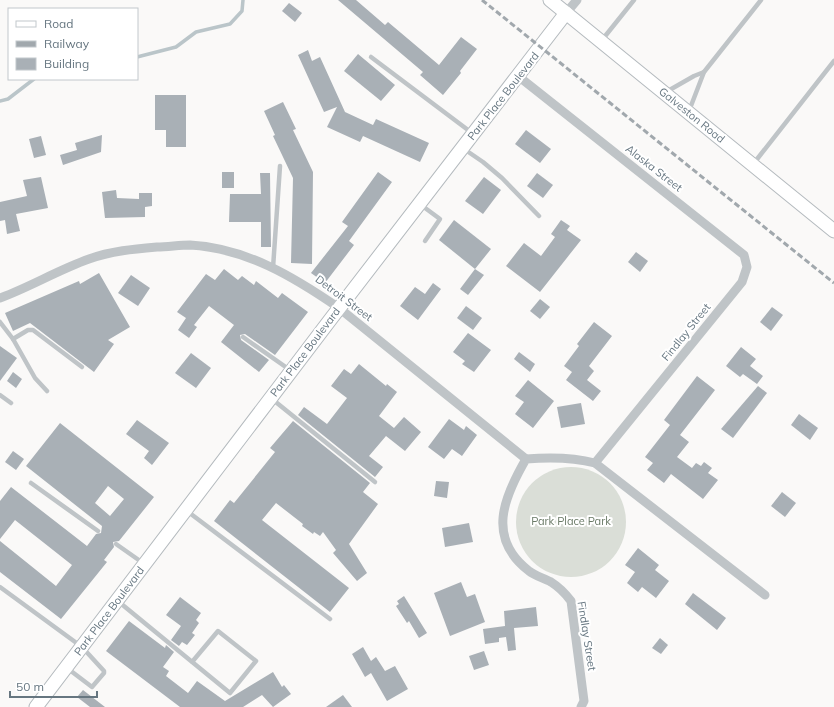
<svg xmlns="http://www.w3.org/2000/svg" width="834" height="707" font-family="Mulish,sans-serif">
<rect width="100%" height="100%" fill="#faf9f8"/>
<!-- green -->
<circle fill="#daded7" cx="571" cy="522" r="55"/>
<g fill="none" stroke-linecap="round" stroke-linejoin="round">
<!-- stream -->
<g stroke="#bac5c9" stroke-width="3.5">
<polyline points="137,57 176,47 196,32 230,24 242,11 243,0"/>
<polyline points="0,101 8,99 34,79"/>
</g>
</g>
<!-- building -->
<g fill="#a9b0b6" fill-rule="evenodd">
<polygon points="338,0 356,0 385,25 388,22 439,65 461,37 477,49 460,71 461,73 443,95 420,75 423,72"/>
<polygon points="289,3 302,13 295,22 282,11"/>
<polygon points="308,50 312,61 320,57 345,112 373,125 376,119 429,143 420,162 363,136 360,142 327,127 337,107 324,112 298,55"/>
<polygon points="358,54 395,85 381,101 344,71"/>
<polygon points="155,95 186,95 186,147 166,147 166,130 155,130"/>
<polygon points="283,102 296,129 293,130 313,172 312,264 291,263 293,178 273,136 275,135 264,111"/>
<polygon points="526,130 551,149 540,163 515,144"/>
<polygon points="102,135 101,152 63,165 60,155 77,150 75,143"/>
<polygon points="41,136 46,155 34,158 29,139"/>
<rect x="222" y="172" width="12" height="16"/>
<polygon points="378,172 392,182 349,241 354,245 325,283 311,273 348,226 342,222"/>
<polygon points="260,173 270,173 271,247 261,247 261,222 229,222 230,194 261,194"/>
<polygon points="537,173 553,185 543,198 527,186"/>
<polygon points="41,177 48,208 16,214 20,231 7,234 5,220 0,221 0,202 27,196 23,180"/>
<polygon points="484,177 501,190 483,214 465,201"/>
<polygon points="116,190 117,198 139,199 139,193 152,193 152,206 145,207 145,217 105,218 102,192"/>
<polygon points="454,220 491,249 475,269 439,240"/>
<polygon points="561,220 570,226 567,230 581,240 540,292 506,266 524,243 541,256 555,237 551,234"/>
<polygon points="636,252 648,261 640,272 628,262"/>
<polygon points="224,269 238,280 242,276 254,285 256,281 278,298 282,293 308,312 275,355 245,334 240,335 241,340 269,360 259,372 221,342 234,325 209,306 194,325 197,327 189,338 178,330 186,318 177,312 206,274 215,280"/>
<polygon points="475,269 484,275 468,295 460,289"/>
<polygon points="99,273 130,327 108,340 114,344 94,372 30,323 13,331 5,313 79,281 80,284"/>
<polygon points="131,275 150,288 138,306 118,293"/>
<polygon points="433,283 441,289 418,320 400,306 415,287 425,294"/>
<polygon points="540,299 550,307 540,319 530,311"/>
<polygon points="466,306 482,318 473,330 457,318"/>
<polygon points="772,307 783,315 771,331 760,322"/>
<polygon points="594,322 612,336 589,366 594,371 587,380 601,391 593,401 566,380 572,372 564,366 579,346 577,344"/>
<polygon points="468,333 491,350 474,372 462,364 465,361 453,352"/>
<polygon points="0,346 17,358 0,381"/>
<polygon points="741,347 756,359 750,366 763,376 757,384 743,374 740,377 726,366"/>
<polygon points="519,352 535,364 530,372 514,359"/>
<polygon points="191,353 211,368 196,388 175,373"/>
<polygon points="359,364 386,386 387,384 397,392 379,416 394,428 404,417 421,432 405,451 386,436 369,456 383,467 375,477 298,415 304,407 327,424 347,398 331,386 344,369 351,374"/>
<polygon points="13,372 22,379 16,388 7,381"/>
<polygon points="697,376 715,390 680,435 689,442 677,457 692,468 696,463 701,466 704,462 712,468 708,473 718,480 703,499 671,474 664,483 647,470 653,463 645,457 670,425 664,420"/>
<polygon points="528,380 554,401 533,428 515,414 524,402 515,396"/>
<polygon points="758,386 767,393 733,438 721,429"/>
<polygon points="581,403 585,424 561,428 557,407"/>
<polygon points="799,414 818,428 810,440 791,425"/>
<polygon points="449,419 464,430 466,426 477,435 462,456 452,449 444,459 428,447"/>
<polygon points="137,420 169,443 152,465 144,458 149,451 126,434"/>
<polygon points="293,421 370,483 363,492 378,504 349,544 367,573 357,581 333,553 336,550 323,532 320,536 314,532 313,534 302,526 303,524 276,503 262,520 349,588 330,612 214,521 230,500 234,503 275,452 270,448"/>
<path d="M60,423l94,74 -35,44 -6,1 1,5 -10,13 3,2 -46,57 -61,-47v-31l56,45 16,-21 -57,-45 -15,19v-38l11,-14 76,59 9,-12 5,-1 1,-7 -76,-60zM108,486l16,13 -14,17 -15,-13z"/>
<polygon points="13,451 24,459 16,470 5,462"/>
<polygon points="436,481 449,482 447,498 434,496"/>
<polygon points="782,492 796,503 785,517 771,506"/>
<polygon points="469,523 473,542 445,547 442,528"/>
<polygon points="638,548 659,565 655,570 669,581 656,598 642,587 638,592 627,583 635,572 625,565"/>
<polygon points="461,582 467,597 475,594 485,622 450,636 434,593"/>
<polygon points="693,593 726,618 717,630 685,604"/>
<polygon points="404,596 427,633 419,638 409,621 407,623 396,606 399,604 397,601"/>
<polygon points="180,597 201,613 196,620 199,623 192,633 195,635 187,645 182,642 179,646 171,640 181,626 166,615"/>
<polygon points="536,607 538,626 514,628 516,650 508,651 506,637 499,638 499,642 485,644 483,629 505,626 504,611"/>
<polygon points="129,621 165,648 166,645 174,652 163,667 169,671 166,676 188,693 197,681 225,701 273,672 282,687 284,685 291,694 273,707 262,695 243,707 180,707 106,651"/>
<polygon points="660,638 668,645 661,654 652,648"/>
<polygon points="363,647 371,661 376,657 385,671 395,666 408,689 387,701 371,673 365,677 352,654"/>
<polygon points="484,651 489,665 474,670 469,656"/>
<polygon points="83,690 105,707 90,707 77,697"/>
<polygon points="343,695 352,707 326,707"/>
</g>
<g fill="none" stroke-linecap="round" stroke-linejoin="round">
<!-- secondary casing -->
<g stroke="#b4babe" stroke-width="15">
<g id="secondary">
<polyline points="550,0 834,231"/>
<polyline points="36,707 330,320 566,13"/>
</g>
</g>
<!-- lane -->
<g stroke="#bfc4c7" stroke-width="4.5">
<polyline points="602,40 634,0"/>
<polyline points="371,57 472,133"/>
<polyline points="666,92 694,76 704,72"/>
<polyline points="689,111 704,72 761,0"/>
<polyline points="464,149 483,162 502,178 539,216"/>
<polyline points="754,163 834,61"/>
<polyline points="421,205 440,219 425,241"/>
<polyline points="273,268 280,166"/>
<polyline points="0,322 13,339 35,378 47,391"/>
<polyline points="243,337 290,370"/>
<polyline points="13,339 28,330 33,330 82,367"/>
<polyline points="0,395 11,403"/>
<polyline points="272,399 375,482"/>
<polyline points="31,483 98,531"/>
<polyline points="187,511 330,619"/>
<polyline points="116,544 143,563"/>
<polyline points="0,587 82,647 104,671 104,673 92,687 67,668"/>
<path d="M119,602c37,30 74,61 111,91l26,-32 -38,-30 -26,31"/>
</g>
<!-- street -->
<g stroke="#bfc4c7" stroke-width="9">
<polyline points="566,13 577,0"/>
<polyline points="518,76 744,255 747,267 742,282 595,463"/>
<path d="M0,298c30,-11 58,-28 89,-39 22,-8 45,-10 68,-12 11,0 22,-2 33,-2 56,3 104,32 149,63l187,151"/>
<path d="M581,707l3,-6 -13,-100c-6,-8 -12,-14 -20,-19 -7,-4 -16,-6 -22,-11 -43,-33 -25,-74 -3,-112 24,-2 46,-2 69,4l170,132"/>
</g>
<!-- secondary -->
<use href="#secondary" stroke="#fff" stroke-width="13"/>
<!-- rail -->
<polyline stroke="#a1a8ad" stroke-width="3" stroke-dasharray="6 3" stroke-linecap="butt" points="482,0 834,283"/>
</g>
<g text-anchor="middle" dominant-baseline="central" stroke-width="4" stroke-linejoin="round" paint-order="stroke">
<!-- street labels -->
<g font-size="11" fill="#667680" stroke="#fff">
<text transform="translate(503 96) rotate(-52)">Park Place Boulevard</text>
<text transform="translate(692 115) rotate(39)">Galveston Road</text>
<text transform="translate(654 168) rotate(38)">Alaska Street</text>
<text transform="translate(344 298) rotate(37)">Detroit Street</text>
<text transform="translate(686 332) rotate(-51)">Findlay Street</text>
<text transform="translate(305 352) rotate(-53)">Park Place Boulevard</text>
<text transform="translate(109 611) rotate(-53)">Park Place Boulevard</text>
<text transform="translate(587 636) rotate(81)">Findlay Street</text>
</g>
<!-- park labels -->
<g font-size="11" fill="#697966" stroke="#fff">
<text x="571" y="521">Park Place Park</text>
</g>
</g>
<!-- legend -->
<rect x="8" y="8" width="130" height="72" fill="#ffffff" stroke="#c2c8cc"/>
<rect x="16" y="21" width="20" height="6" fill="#ffffff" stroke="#c2c8cc"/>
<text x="44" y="28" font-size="12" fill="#667680">Road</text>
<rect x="16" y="41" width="20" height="6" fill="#a1a8ad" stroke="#c2c8cc"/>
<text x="44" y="48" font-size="12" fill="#667680">Railway</text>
<rect x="16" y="58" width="20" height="12" fill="#a9b0b6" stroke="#c2c8cc"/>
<text x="44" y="68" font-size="12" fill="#667680">Building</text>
<!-- scale -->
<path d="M10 691v6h87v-6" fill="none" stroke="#667680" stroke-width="2"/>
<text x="16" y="691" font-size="12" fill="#667680" stroke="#ffffff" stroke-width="3" paint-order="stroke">50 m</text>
</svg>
